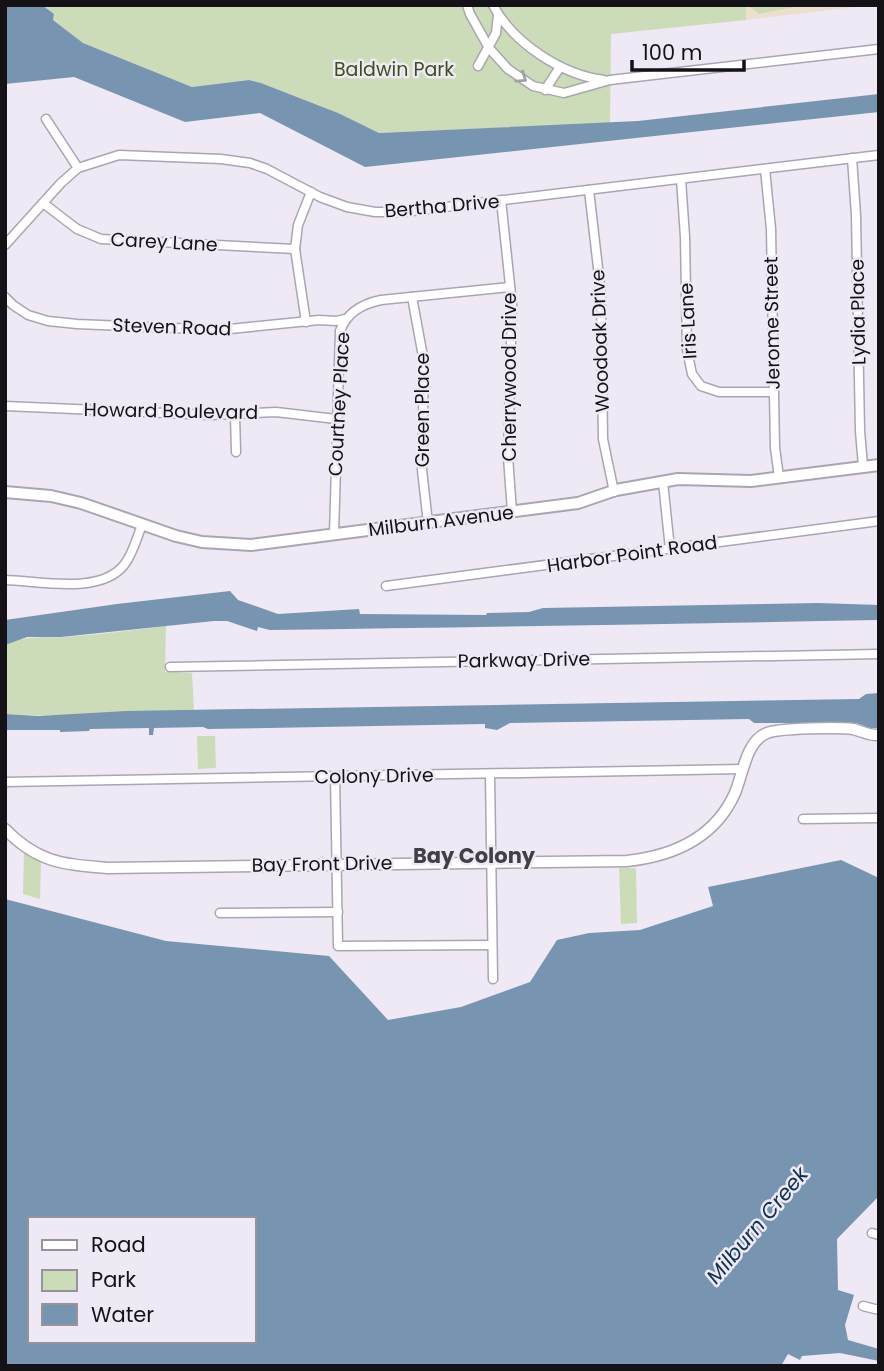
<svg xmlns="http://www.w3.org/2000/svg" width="884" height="1371" font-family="Poppins,sans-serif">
<rect width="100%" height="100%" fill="#eee9f5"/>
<!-- education -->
<polygon fill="#ece0cc" points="746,5 872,5 746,20"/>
<!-- green -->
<g fill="#ccdcb8">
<polygon points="42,5 746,5 746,20 611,34 610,123 379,133 323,107 261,83 249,80 192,87 83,43 53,20 54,14"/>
<polygon points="748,5 799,5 799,6 759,14"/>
<path d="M166,626l-1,46 27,1 2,38c-62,0 -126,7 -189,3v-69c19,-10 37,-7 58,-8 35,-2 69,-7 103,-11z"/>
<polygon points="197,736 215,736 216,768 198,769"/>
<polygon points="24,853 41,862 40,899 23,894"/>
<polygon points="619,868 636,868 637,923 621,924"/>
</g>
<!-- water -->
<g fill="#7795b0" fill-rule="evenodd">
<polygon points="5,5 42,5 54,14 53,20 83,43 192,87 249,80 261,83 338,113 379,133 638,121 879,94 879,112 365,167 260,113 185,122 74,77 5,84"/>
<path d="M230,591l8,9 40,14 81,-5 1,5 126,1 1,-2 42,-1 14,-4 276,-5 60,2v15c-204,4 -403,7 -609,10l-12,-3 -1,4 -30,-10h-13l-153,16h-34l-22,8v-25l112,-16z"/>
<polygon points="879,693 879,728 870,728 856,723 754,723 749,719 510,723 497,730 485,728 485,724 208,729 203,727 154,728 153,735 149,735 149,728 90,729 89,731 60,732 60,730 5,730 5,714 38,716 126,711 859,699 866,694"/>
<path d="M841,860l38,18v318l-42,43 1,51 16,5 -9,30 3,15 31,9v12l-39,-8 -38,3 -2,4 -12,-6 -7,12h-776v-467l161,42 163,15 59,64 73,-13 69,-25 27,-42 32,-7 51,-3 73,-24 -5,-19zM30,1219h224v122h-224z"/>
</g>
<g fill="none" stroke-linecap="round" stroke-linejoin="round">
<!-- minor casing -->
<g stroke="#aaa5b1" stroke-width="11">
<g id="minor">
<polyline points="467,5 470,14 489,48 508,69 533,86 564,93 610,80 879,49"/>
<path d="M493,5c20,38 69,70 111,75"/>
<polyline points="478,66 496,33 498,15"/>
<polyline points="545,90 560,67"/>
<polyline points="46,119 78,168"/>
<polyline points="852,158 856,215 860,431 863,466"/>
<polyline points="765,169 771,229 775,448 779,477"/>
<polyline points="681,179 685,237 687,350 692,374 701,386 719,392 774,392"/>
<polyline points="589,190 601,294 603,439 614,492"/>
<polyline points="501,200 512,304 508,457 512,512"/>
<polyline points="43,203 77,229 101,239 295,249"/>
<polyline points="5,245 61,183 78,168 119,155 221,159 250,163 267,169 320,197 347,207 375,212 404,212 879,155"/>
<polyline points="5,297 13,305 28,315 48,321 77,324 220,330 319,320 336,321 345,319"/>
<polyline points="412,297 424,362 422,470 428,523"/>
<polyline points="306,322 295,249 298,225 311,192"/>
<polyline points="5,406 211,415 276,412 336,419"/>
<polyline points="235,415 236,452"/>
<polyline points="663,482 670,549"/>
<path d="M334,535l6,-204c7,-19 22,-27 41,-31l129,-13"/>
<path d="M5,580c35,1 95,15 119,-15 9,-11 13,-28 18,-40"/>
<polyline points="386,586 879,521"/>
<polyline points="170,667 879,654"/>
<polyline points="490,774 493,979"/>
<polyline points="335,776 338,946 492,945"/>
<polyline points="5,782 743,769"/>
<polyline points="803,819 879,818"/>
<polyline points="220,913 338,912"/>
<polyline points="872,1233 879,1235"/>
<polyline points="863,1306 879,1310"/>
</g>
</g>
<!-- tertiary casing -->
<g stroke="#aaa5b1" stroke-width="13">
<path id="tertiary" d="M5,829c33,34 58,35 102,39l520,-7c46,-5 88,-23 108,-68 8,-19 11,-52 32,-60 12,-5 72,-6 86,-4 9,2 16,7 26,6"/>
</g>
<!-- secondary casing -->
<g stroke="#aaa5b1" stroke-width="14">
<polyline id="secondary" points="5,492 51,496 81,503 176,536 202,542 251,545 578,503 616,490 678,479 751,481 879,465"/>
</g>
<!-- minor -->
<use href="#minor" stroke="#fff" stroke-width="8"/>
<!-- tertiary -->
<use href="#tertiary" stroke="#fff" stroke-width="10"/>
<!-- secondary -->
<use href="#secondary" stroke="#fff" stroke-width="10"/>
</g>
<!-- one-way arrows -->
<defs><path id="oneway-chevron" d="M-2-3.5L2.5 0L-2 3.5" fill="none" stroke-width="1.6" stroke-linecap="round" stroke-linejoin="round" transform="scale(1.75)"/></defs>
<use stroke="#a1a0a2" href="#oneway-chevron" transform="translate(522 78) rotate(34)"/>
<g text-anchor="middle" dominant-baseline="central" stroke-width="5" stroke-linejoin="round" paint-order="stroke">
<!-- park labels -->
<g font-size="19" fill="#3b4f18" stroke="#eee9f5">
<text x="394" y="69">Baldwin Park</text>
</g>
<!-- street labels -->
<g font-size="19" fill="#141216" stroke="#eee9f5">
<text transform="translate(442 206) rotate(-5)">Bertha Drive</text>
<text transform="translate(164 242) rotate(3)">Carey Lane</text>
<text transform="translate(858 312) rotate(-91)">Lydia Place</text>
<text transform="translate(688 321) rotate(-93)">Iris Lane</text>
<text transform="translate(772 323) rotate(-91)">Jerome Street</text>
<text transform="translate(172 327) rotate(2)">Steven Road</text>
<text transform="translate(600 341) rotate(-92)">Woodoak Drive</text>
<text transform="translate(509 377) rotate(-90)">Cherrywood Drive</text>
<text transform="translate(339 404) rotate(-87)">Courtney Place</text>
<text transform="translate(422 410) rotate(-90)">Green Place</text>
<text transform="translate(171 411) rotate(1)">Howard Boulevard</text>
<text transform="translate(441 521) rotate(-7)">Milburn Avenue</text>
<text transform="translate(632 554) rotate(-8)">Harbor Point Road</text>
<text transform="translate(524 660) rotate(-1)">Parkway Drive</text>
<text transform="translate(374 776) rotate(-1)">Colony Drive</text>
<text transform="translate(322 864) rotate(-1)">Bay Front Drive</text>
</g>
<!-- neighbourhood labels -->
<g font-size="21" font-weight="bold" fill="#433f49" stroke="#eee9f5">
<text x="474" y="855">Bay Colony</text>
</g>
<!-- water labels -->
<g font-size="21" font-style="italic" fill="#0d324f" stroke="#eee9f5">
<text transform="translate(757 1225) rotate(-50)">Milburn Creek</text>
</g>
</g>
<!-- border -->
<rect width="884" height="1371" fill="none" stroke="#141216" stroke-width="14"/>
<!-- legend -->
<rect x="28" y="1217" width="228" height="126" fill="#eee9f5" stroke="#97939c" stroke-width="2"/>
<rect x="42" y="1240" width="35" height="10" fill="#ffffff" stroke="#97939c" stroke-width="2"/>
<text x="91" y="1252" font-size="21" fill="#141216">Road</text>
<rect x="42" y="1270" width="35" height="21" fill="#ccdcb8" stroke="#97939c" stroke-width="2"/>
<text x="91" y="1287" font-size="21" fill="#141216">Park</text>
<rect x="42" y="1304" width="35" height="21" fill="#7795b0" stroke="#97939c" stroke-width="2"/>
<text x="91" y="1322" font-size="21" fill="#141216">Water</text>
<!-- scale -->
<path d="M632 60v10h112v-10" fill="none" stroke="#141216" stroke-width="3.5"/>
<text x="642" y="60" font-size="21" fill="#141216" stroke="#eee9f5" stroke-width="5" paint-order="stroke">100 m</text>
</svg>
